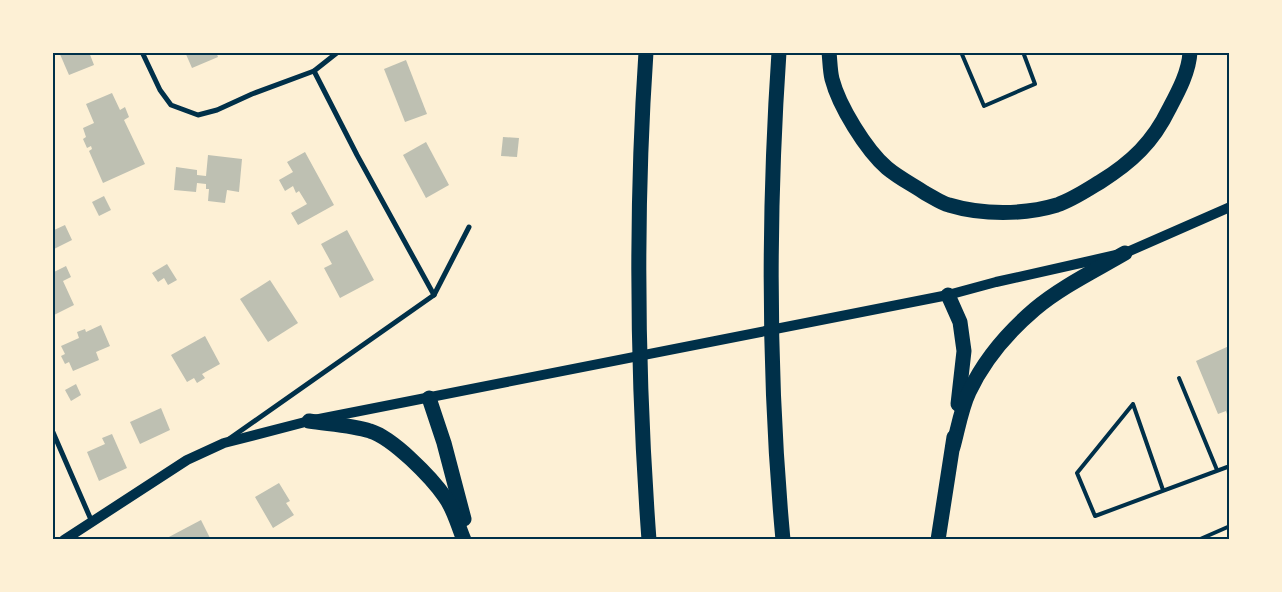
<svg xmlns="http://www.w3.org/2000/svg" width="1282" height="592" font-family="'Open Sans',sans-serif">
<rect width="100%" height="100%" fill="#fdf0d5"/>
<!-- building -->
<g fill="#bec0b2">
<polygon points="59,52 89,52 94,65 69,75"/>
<polygon points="185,52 216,52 218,57 192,68"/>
<polygon points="406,60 427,114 405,122 384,69"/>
<polygon points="112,93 120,110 125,107 129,117 124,120 145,164 103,183 89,151 92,149 91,146 87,148 83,139 86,137 83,128 94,123 86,104"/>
<polygon points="503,137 519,138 517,157 501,156"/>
<polygon points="426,142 449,185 426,198 403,155"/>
<polygon points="305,152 334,205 298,225 291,213 307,204 299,191 296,193 293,186 285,191 279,180 293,172 287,162"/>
<polygon points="208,155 242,159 239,192 227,190 225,203 208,201 209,189 206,189 206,184 197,183 196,192 174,190 176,167 197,170 197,175 206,176"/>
<polygon points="104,196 111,210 99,216 92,202"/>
<polygon points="65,225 72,240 52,250 52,231"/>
<polygon points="347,230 374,280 340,298 324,268 332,264 321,244"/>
<polygon points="167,264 177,280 168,285 164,278 158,282 152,273"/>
<polygon points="66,266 71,277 63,281 74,305 52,316 52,273"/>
<polygon points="270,280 298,323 268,342 240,299"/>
<polygon points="101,325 110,346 96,352 99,360 73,371 69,362 65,364 61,356 65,354 61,346 79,338 77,332 85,329 86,332"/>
<polygon points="205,336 220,364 202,374 205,378 197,383 194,378 187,382 171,355"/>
<polygon points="1229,346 1229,420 1226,411 1218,414 1196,361"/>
<polygon points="76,384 81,395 71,401 65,390"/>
<polygon points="161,408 170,430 140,444 130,422"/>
<polygon points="112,434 127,468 99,481 87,452 105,444 102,438"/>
<polygon points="279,483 290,501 286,503 294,515 273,528 255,497"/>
<polygon points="201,520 211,540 168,540 167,538"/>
</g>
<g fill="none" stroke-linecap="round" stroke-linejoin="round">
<!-- service -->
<g stroke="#003049" stroke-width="4">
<polyline points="961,52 984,106 1035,84 1023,52"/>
<polyline points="1179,378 1217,470"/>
<polyline points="1163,490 1133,404 1077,473 1095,516 1230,466"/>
<polyline points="1198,540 1230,526"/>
</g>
<!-- minor -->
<g stroke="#003049" stroke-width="5">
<polyline points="142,52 160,90 171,105 198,115 217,110 252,94 314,71 338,52"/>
<polyline points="314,71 357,155 434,295"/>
<polyline points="52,430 92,522"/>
<polyline points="229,439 434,295 469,227"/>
</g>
<!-- secondary -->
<polyline stroke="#003049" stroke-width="10" points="64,540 187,460 224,443 309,421 948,295 996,282 1125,253 1230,207"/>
<!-- motorway -->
<g stroke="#003049" stroke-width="15">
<path d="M646,52c-11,163 -9,325 3,488"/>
<path d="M779,52c-11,162 -11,326 4,488"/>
<path d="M829,52c1,9 1,19 3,27 7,27 34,71 55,89 12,10 26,17 38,25 8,4 16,10 24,12 33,10 75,10 108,0 15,-5 30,-15 43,-23 32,-20 53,-40 69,-73 9,-17 20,-37 21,-57"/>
<polyline points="948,295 960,322 964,351 958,404"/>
<polyline points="429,398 444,443 464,519"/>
<path d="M309,421c19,3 43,4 61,10 23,7 61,46 75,66 9,12 13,29 19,43"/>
<path d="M953,447c5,-18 8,-38 16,-55 15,-32 39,-60 66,-83 26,-22 61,-39 90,-56"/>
<polyline points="938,540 954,437"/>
</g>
</g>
<!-- border -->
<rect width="1282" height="592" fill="none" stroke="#fdf0d5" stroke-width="108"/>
<rect x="54" y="54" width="1174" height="484" fill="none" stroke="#003049" stroke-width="2"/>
</svg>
